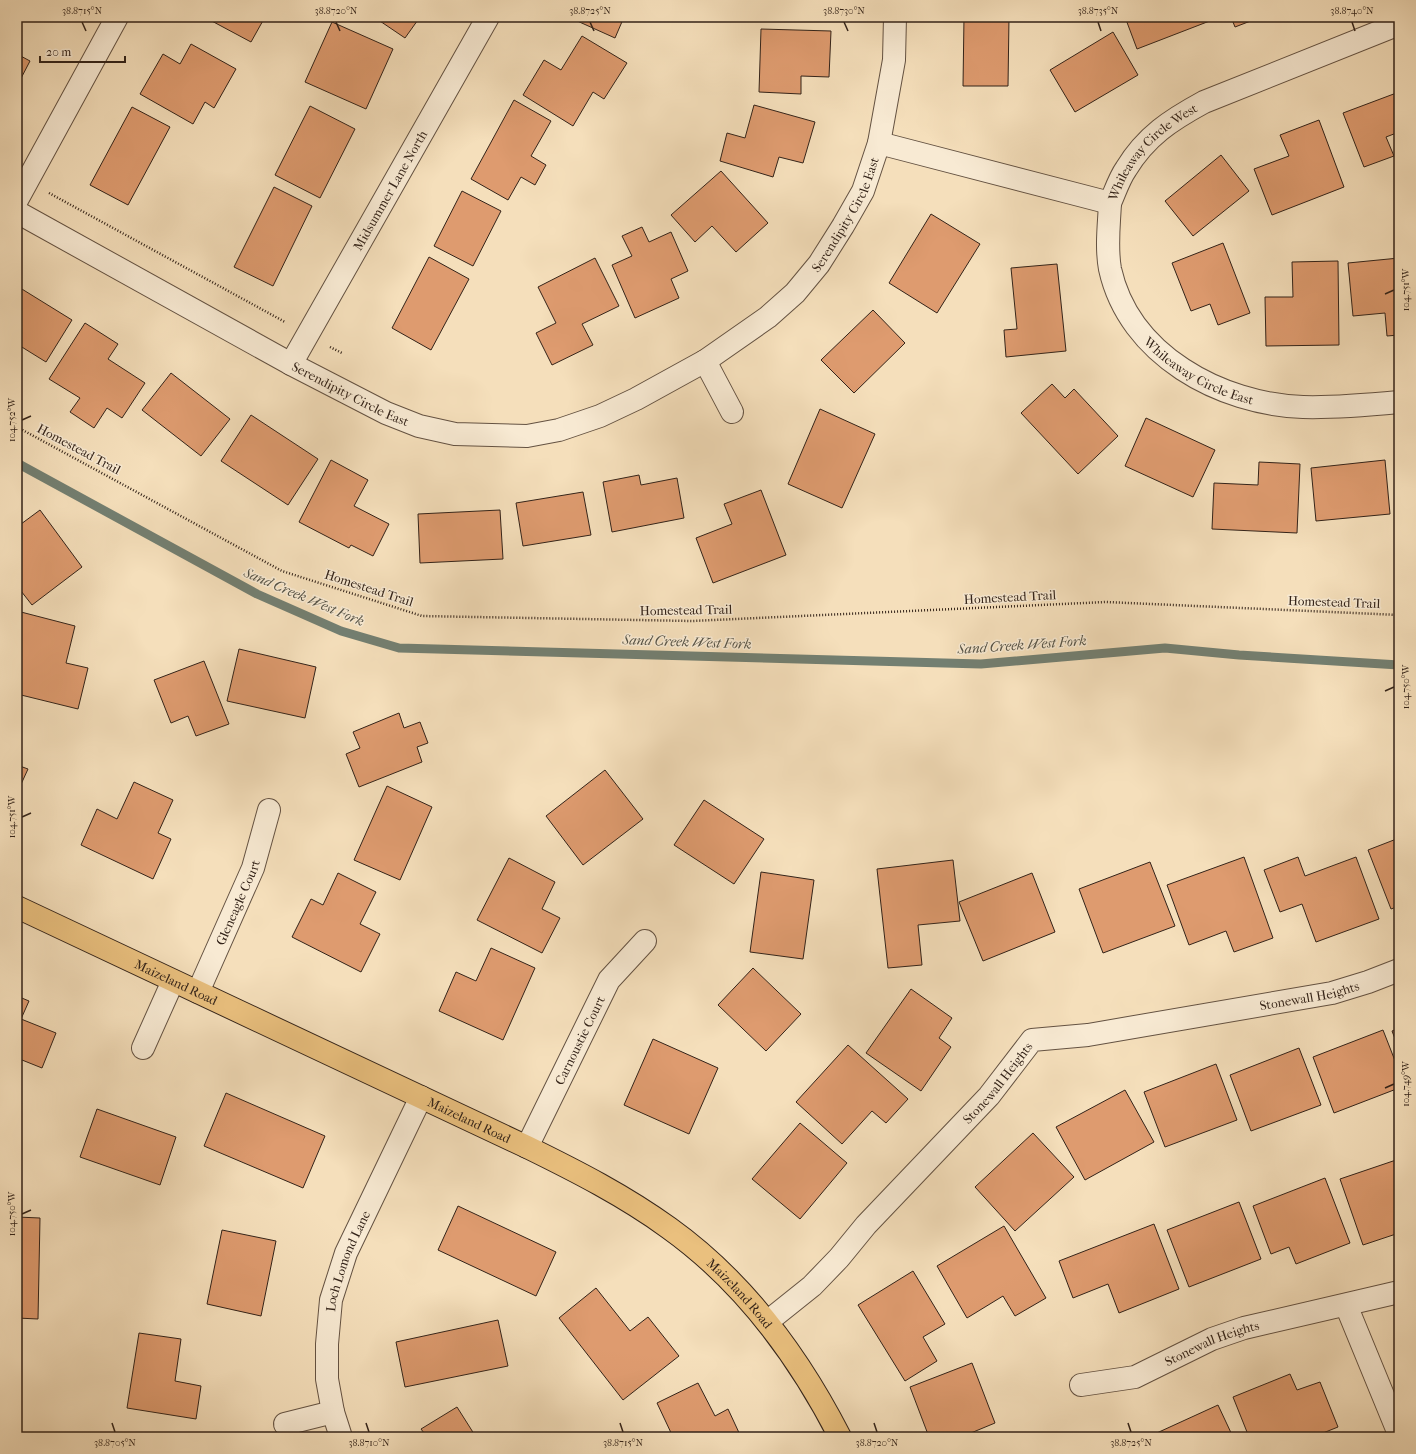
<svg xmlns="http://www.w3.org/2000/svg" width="1416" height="1454" font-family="'IM FELL French Canon',serif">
<rect width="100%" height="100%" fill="#f5dfbb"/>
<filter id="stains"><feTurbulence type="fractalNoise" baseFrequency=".005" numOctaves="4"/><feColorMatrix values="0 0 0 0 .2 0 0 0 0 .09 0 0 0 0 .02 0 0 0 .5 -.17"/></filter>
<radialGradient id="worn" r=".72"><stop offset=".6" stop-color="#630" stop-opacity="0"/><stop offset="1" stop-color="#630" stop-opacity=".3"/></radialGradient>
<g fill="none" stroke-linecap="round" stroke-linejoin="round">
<!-- stream -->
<polyline stroke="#737f71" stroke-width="9" points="17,463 257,594 341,631 399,648 981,664 1165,648 1239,655 1399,665"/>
</g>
<!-- building -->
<g fill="#de9b6f" stroke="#332319">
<polygon points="209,17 265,17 251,42 208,19"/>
<polygon points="374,17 420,17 405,38"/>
<polygon points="576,17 624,17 615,38 575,20"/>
<polygon points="964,17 1009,17 1008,86 963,86"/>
<polygon points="1125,17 1220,17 1137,49"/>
<polygon points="1231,17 1261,17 1235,27"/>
<polygon points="332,22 393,49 366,109 305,82"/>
<polygon points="761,29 831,31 829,77 801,76 801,94 759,92"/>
<polygon points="1113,32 1138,75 1075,112 1050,70"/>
<polygon points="582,36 627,63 604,99 593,92 573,126 523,95 544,60 561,70"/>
<polygon points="191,44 236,69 214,108 205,102 193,124 140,94 163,54 180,64"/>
<polygon points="17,54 30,61 17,86"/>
<polygon points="1399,92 1399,132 1386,137 1394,156 1364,167 1343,113"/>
<polygon points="514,100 551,121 531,156 546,165 535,185 521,177 508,200 471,179"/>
<polygon points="754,105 815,122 803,163 779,157 773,177 720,161 727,133 745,138"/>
<polygon points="310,106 355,129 320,198 275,175"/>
<polygon points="132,107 170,127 128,205 90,185"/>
<polygon points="1319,120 1344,187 1272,215 1254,169 1289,156 1280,135"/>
<polygon points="1221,155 1249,191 1193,236 1165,201"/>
<polygon points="721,171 768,223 736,252 712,226 695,242 671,215"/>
<polygon points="274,187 312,206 273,286 234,267"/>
<polygon points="462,191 501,211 473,266 434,246"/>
<polygon points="931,214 980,244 937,313 889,283"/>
<polygon points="642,227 649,242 671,232 688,271 671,279 679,298 635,318 612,265 632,256 622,236"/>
<polygon points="1223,243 1250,313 1218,325 1210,304 1191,311 1172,263"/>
<polygon points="429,257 469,279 431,350 392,328"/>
<polygon points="595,258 619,306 582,324 593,345 552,365 536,333 556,323 538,287"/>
<polygon points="1399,258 1399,335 1387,336 1385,313 1353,316 1348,263"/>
<polygon points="1338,261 1339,345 1266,346 1265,297 1293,297 1292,262"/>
<polygon points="1057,264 1066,351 1006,357 1004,330 1017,329 1011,268"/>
<polygon points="17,286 72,320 46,362 17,344"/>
<polygon points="873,310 905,343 854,393 821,360"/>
<polygon points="85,323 118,344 108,359 145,383 122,418 107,408 94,428 70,412 80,398 49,379"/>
<polygon points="171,373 230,419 201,456 142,410"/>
<polygon points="1052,384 1065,398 1074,389 1118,436 1078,474 1021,413"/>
<polygon points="820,409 875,434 842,508 788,484"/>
<polygon points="251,415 318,459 288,505 221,461"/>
<polygon points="1146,418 1215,450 1193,497 1125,466"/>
<polygon points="331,460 368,480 354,506 389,524 373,556 351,545 349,548 299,522"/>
<polygon points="1385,460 1390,514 1316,521 1311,468"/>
<polygon points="1259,462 1300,464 1297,533 1212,529 1214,483 1258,485"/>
<polygon points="639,475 641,485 677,478 684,518 612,532 603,482"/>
<polygon points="761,490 786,555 713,583 696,538 732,524 724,504"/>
<polygon points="583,492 591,535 523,546 516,503"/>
<polygon points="40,510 82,567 32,605 21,591 17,594 17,527"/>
<polygon points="500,510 503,559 420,563 418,514"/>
<polygon points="21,612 75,626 66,663 88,668 78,709 17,694 17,628"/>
<polygon points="239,649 316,667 305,718 227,701"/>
<polygon points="204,661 229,724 196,736 188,716 171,723 154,680"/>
<polygon points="399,713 404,728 420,722 428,743 417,747 422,762 359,787 346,754 360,748 353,732"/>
<polygon points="17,765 28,769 17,793"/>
<polygon points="605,770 643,819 583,865 546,816"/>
<polygon points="134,782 173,800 158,833 171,839 153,879 81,845 97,809 117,819"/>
<polygon points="387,786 432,807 400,880 354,860"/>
<polygon points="704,800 764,839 734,884 674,845"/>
<polygon points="1399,838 1399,906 1391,909 1368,850"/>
<polygon points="1244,857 1273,938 1234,952 1226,931 1189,945 1167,885"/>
<polygon points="1298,857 1305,876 1356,857 1379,919 1316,942 1302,904 1280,912 1264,870"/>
<polygon points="509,858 555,882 542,909 560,918 542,953 477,920"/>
<polygon points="953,860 960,921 918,925 922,965 888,968 877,869"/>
<polygon points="1150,862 1175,926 1103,953 1079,889"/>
<polygon points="761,872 814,880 803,959 750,952"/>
<polygon points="338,873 376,892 360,924 380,934 361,972 292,937 311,899 323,905"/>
<polygon points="1032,873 1055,932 983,961 959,902"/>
<polygon points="491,948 535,968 503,1040 439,1011 456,972 476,981"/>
<polygon points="753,968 801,1014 766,1051 718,1005"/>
<polygon points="911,989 952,1018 939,1038 951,1047 921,1091 866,1053"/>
<polygon points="17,996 29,1001 21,1019 56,1033 42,1068 17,1058"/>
<polygon points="1399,1028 1399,1049 1392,1031"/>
<polygon points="1383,1030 1399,1071 1399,1088 1334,1113 1313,1057"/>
<polygon points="653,1039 718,1068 689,1134 624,1105"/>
<polygon points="848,1045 908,1099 886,1123 872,1111 842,1144 796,1102"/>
<polygon points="1299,1048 1321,1105 1251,1131 1230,1075"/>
<polygon points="1216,1064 1237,1120 1165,1147 1144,1092"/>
<polygon points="1125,1090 1154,1142 1085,1180 1056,1127"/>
<polygon points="226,1093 325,1136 303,1188 204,1146"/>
<polygon points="97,1109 176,1137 160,1185 80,1157"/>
<polygon points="800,1123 847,1163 800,1219 752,1179"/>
<polygon points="1033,1133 1074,1177 1015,1231 975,1187"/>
<polygon points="1399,1159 1399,1233 1363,1245 1340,1179"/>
<polygon points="1325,1178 1350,1243 1296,1264 1289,1247 1271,1254 1253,1206"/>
<polygon points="1239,1202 1261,1259 1189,1287 1167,1230"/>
<polygon points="458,1206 556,1252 536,1296 438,1250"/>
<polygon points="17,1217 40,1218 38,1319 17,1318"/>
<polygon points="1154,1224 1179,1289 1119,1313 1108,1284 1073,1298 1059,1261"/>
<polygon points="1004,1226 1046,1298 1015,1316 1003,1296 967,1318 937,1266"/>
<polygon points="222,1230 276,1241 261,1316 207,1304"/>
<polygon points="913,1271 945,1324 923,1337 937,1361 905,1381 858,1305"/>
<polygon points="596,1288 630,1331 648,1317 679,1356 623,1400 559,1318"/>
<polygon points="498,1320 508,1366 405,1387 396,1342"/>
<polygon points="139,1333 181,1339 175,1381 201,1386 196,1419 127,1408"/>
<polygon points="972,1363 995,1423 966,1435 967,1437 929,1437 910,1387"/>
<polygon points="1290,1374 1297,1390 1320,1382 1338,1427 1313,1437 1249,1437 1233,1397"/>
<polygon points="698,1383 715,1416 728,1409 741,1437 673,1437 657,1403"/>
<polygon points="1218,1405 1233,1437 1148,1437"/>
<polygon points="457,1407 476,1437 427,1437 421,1429"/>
</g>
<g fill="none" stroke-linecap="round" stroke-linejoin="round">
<!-- minor casing -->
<g stroke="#645242" stroke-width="24">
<g id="minor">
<path id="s1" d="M879,143l231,60c5,-11 9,-24 16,-34 20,-33 45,-49 78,-67l195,-78"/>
<polyline points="17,200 117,17"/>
<path id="s2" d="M1110,203c-1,22 -4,44 0,66 19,86 110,135 193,138 32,1 64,-2 96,-5"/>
<path id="s3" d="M17,212l274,152 95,49 33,13 36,8 72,2 32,-6 41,-14 36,-17 69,-38 63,-44 27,-24 24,-29 24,-38 20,-35 16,-48 15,-83 1,-43"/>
<polyline points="705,361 732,412"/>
<path id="s4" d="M291,364l197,-347"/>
<path id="s5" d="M198,992l55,-124 16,-58"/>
<polyline points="143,1048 173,981"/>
<path id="s6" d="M527,1147l82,-167 36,-39"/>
<polyline points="1346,1305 1399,1434"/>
<path id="s7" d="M767,1322l45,-36 27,-28 27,-33 123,-129 43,-56 56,-5 244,-42 36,-11 31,-12"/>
<path id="s8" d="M1081,1385l54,-8 77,-38 32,-11 155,-36"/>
<polyline points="285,1424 333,1412"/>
<path id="s9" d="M341,1437l-8,-25 -6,-33v-35l4,-44 15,-47 75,-156"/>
</g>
</g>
<!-- major casing -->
<g stroke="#332319" stroke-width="24">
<g id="major">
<path id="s10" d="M17,907l510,240c49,24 98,49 142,81 74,53 130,129 171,209"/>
</g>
</g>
<!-- path -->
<g stroke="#332319" stroke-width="2.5" stroke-dasharray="1 2" stroke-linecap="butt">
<polyline points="49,193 285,322"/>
<polyline points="330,347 342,353"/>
<polyline points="17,427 282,571 422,616 692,621 1106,602 1399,615"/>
</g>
<!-- minor -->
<use href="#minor" stroke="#f8ead3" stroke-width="22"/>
<!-- major -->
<use href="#major" stroke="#eac07e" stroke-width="22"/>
</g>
<!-- ticks -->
<path fill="none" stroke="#332319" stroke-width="1.5" d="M82,22l4,9M336,22l4,9M590,22l4,9M844,22l4,9M1098,22l3,9M1352,22l3,9M1385,294l9,-4M22,420l9,-4M1385,691l9,-4M22,817l9,-4M1385,1088l9,-4M22,1214l9,-4M112,1423l3,9M366,1423l3,9M620,1423l3,9M874,1423l3,9M1128,1423l3,9"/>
<g text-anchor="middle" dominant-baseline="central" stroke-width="3" stroke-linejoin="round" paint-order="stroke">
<!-- street labels -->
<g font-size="13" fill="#332319" stroke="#f8ead3">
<text stroke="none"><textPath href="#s1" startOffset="307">Whileaway Circle West</textPath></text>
<text stroke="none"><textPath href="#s4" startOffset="200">Midsummer Lane North</textPath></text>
<text stroke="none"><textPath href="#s3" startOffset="966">Serendipity Circle East</textPath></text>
<text stroke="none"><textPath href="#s2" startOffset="208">Whileaway Circle East</textPath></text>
<text stroke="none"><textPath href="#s3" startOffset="380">Serendipity Circle East</textPath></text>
<text transform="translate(79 449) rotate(28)">Homestead Trail</text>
<text transform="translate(369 588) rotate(18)">Homestead Trail</text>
<text transform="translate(1010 597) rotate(-3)">Homestead Trail</text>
<text transform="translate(1334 602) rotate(2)">Homestead Trail</text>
<text transform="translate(686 610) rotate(-1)">Homestead Trail</text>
<text stroke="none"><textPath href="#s5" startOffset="98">Gleneagle Court</textPath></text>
<text stroke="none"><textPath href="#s10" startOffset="176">Maizeland Road</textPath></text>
<text stroke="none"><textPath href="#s7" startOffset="669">Stonewall Heights</textPath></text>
<text stroke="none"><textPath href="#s6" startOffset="119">Carnoustie Court</textPath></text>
<text stroke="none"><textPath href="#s7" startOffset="333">Stonewall Heights</textPath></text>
<text stroke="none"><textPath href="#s10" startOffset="500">Maizeland Road</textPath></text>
<text stroke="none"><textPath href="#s9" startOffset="181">Loch Lomond Lane</textPath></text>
<text stroke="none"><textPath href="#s10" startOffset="824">Maizeland Road</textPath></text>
<text stroke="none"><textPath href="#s8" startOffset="139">Stonewall Heights</textPath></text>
</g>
<!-- water labels -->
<g font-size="14" font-style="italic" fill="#535145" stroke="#f8ead3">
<text transform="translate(304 597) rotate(23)">Sand Creek West Fork</text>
<text transform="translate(687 642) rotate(2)">Sand Creek West Fork</text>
<text transform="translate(1022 645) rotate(-4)">Sand Creek West Fork</text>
</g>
</g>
<!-- margin -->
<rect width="1416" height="1454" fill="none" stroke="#f5dfbb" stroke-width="44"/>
<!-- scale -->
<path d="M40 56v6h85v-6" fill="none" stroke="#332319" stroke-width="2"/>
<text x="46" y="56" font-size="12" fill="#332319" stroke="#f8ead3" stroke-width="3" paint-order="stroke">20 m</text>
<rect x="22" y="22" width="1372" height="1410" fill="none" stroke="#332319" stroke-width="1.5"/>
<g font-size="10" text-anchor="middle" fill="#332319">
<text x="82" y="14">38.8715°N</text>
<text x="336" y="14">38.8720°N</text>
<text x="590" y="14">38.8725°N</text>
<text x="844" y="14">38.8730°N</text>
<text x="1098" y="14">38.8735°N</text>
<text x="1352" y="14">38.8740°N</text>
<text transform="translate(1405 290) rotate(-90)" y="4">104.751°W</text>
<text transform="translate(11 420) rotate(-90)" y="4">104.752°W</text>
<text transform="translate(1405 687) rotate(-90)" y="4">104.750°W</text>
<text transform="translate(11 817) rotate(-90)" y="4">104.751°W</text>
<text transform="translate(1405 1084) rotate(-90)" y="4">104.749°W</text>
<text transform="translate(11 1214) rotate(-90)" y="4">104.750°W</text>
<text x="115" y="1446">38.8705°N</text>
<text x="369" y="1446">38.8710°N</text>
<text x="623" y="1446">38.8715°N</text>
<text x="877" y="1446">38.8720°N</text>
<text x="1131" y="1446">38.8725°N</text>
</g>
<rect width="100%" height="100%" filter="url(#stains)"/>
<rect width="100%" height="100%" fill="url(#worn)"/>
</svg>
